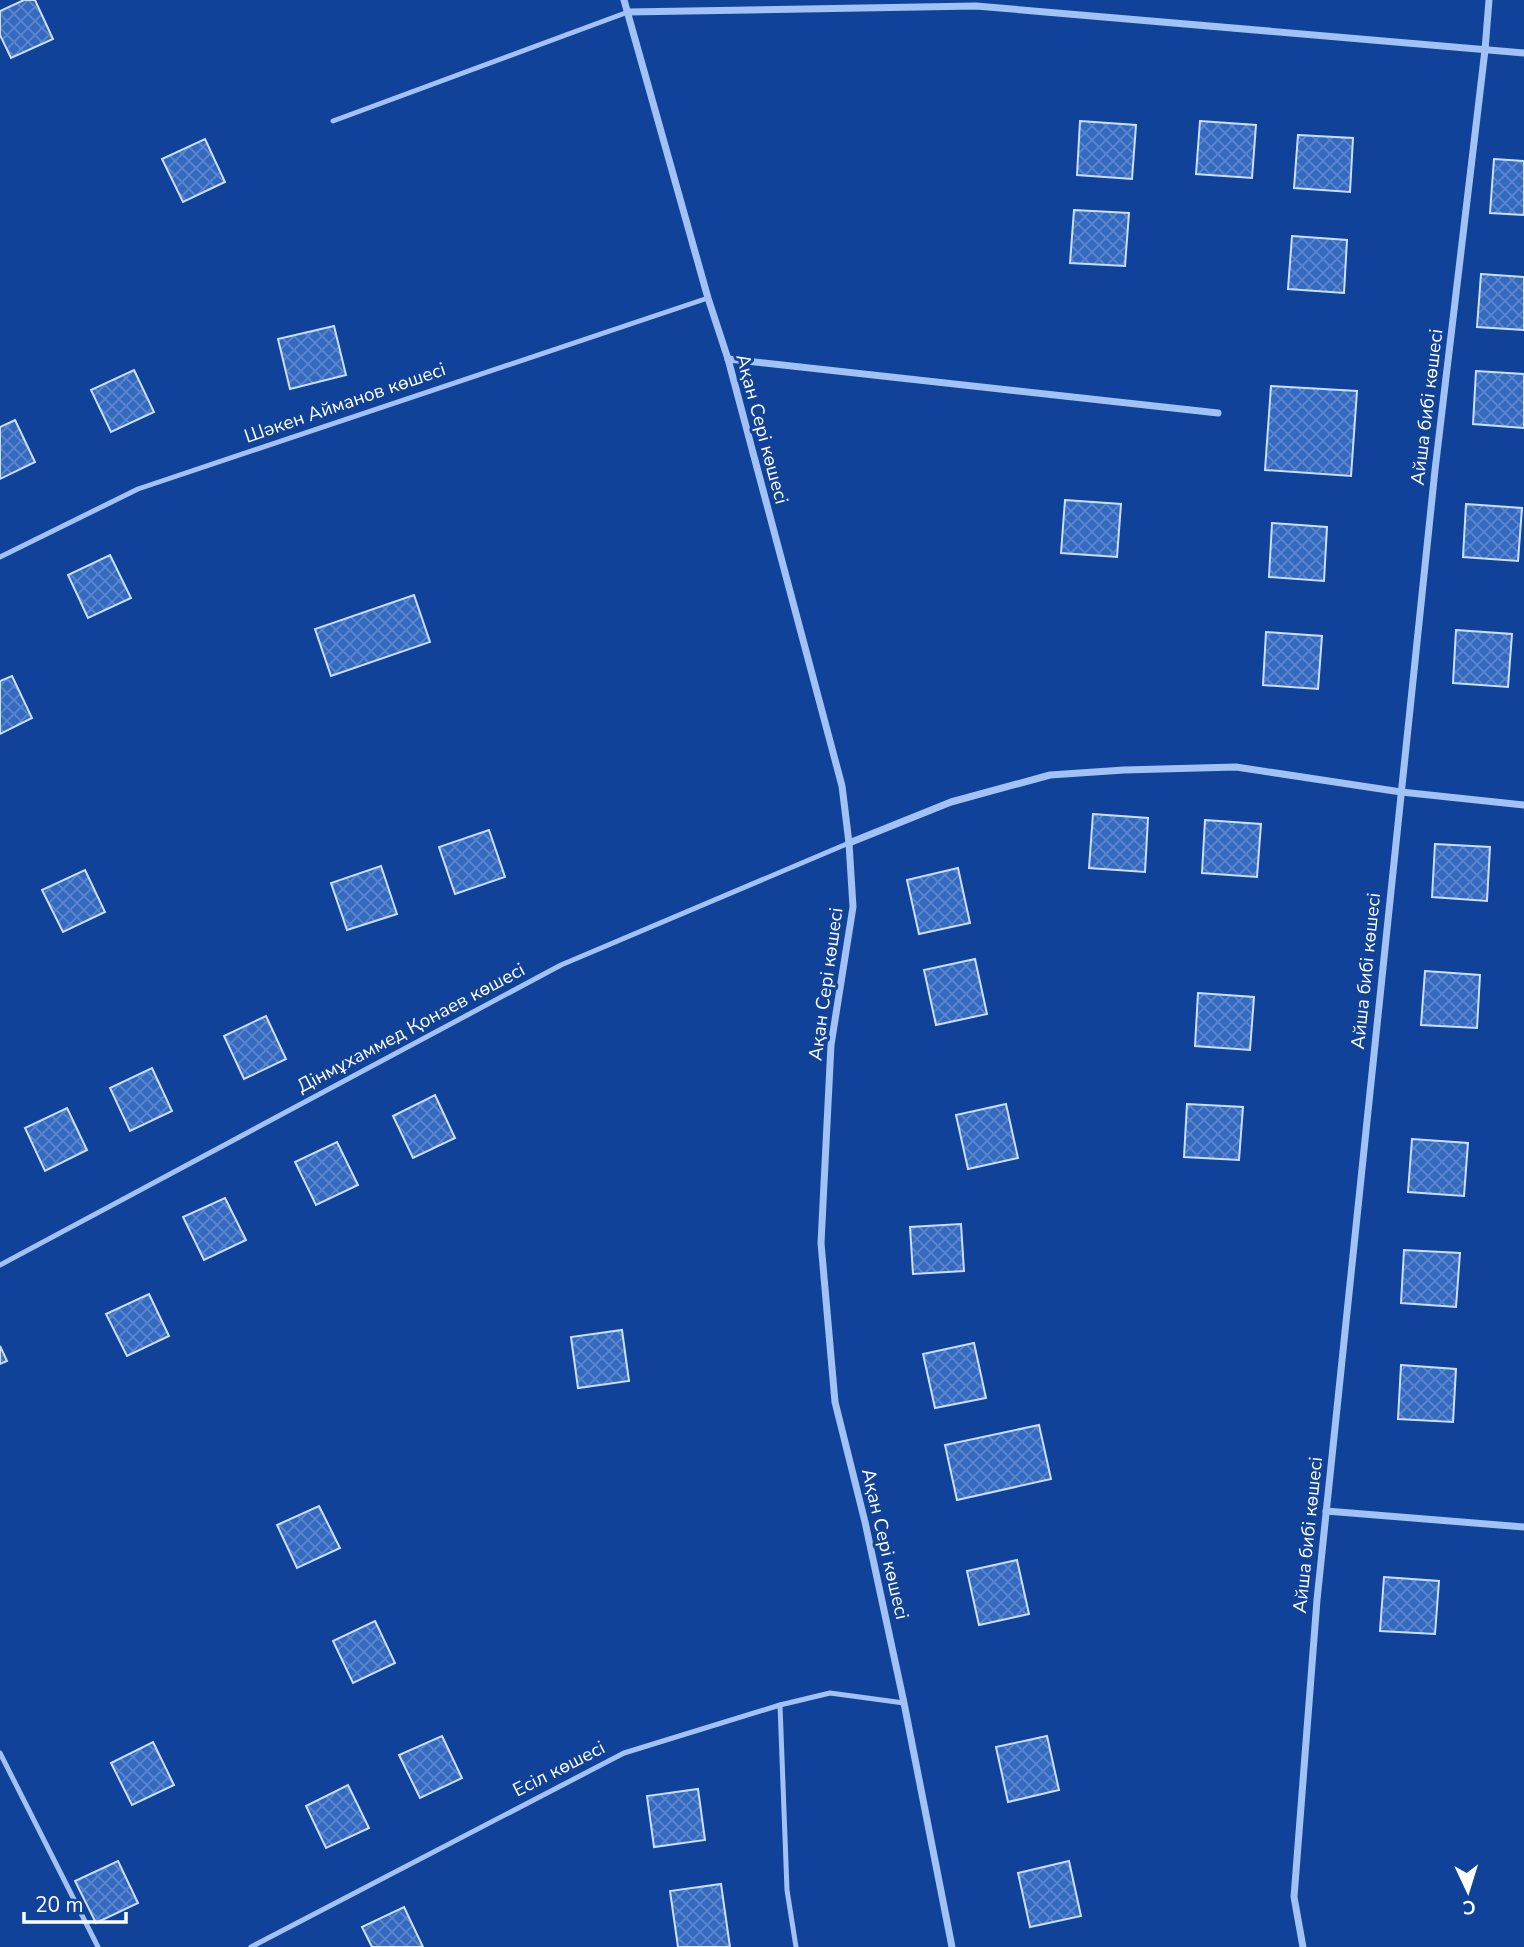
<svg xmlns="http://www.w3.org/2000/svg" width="1524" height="1947" font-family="'Nunito Sans',sans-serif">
<defs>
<pattern id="building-cross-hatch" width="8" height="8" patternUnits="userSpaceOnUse" patternTransform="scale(1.75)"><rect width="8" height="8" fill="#3469c0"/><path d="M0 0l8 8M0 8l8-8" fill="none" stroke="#5d87cd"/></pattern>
</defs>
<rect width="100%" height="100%" fill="#104299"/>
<!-- building -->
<g fill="url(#building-cross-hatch)" stroke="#cadefe" stroke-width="2">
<polygon points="24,0 35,0 53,39 11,58 0,35 0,11"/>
<polygon points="1080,121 1136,125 1132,179 1077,175"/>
<polygon points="1200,121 1256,125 1252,178 1196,174"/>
<polygon points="1298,135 1353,138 1350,192 1294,188"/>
<polygon points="205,139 225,182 183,202 162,159"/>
<polygon points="1494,159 1524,161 1524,215 1490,213"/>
<polygon points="1074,210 1129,213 1125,266 1070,263"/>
<polygon points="1292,236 1347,240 1344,293 1288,289"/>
<polygon points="1481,274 1524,277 1524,330 1477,327"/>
<polygon points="334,326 346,375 290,389 278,339"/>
<polygon points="134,370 154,412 111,432 91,390"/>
<polygon points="1476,371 1524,374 1524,428 1473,424"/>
<polygon points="1271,386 1357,391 1351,476 1265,470"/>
<polygon points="15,420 35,462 0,479 0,427"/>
<polygon points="1065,500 1121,504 1117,557 1061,553"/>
<polygon points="1466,504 1522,508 1518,561 1463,557"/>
<polygon points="1272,523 1327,527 1324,581 1269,577"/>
<polygon points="110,555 131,598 88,618 68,575"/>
<polygon points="414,595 430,642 331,676 315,629"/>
<polygon points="1456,630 1512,634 1508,687 1453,683"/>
<polygon points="1266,632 1322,636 1318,689 1263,685"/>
<polygon points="12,676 32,718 0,734 0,681"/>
<polygon points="1093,814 1148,818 1145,872 1089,868"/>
<polygon points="1205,820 1261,824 1257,877 1202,873"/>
<polygon points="489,830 505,877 455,894 439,847"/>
<polygon points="1435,844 1490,847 1487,901 1432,897"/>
<polygon points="381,866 397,914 347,930 331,883"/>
<polygon points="958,868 970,923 919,934 907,880"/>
<polygon points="85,870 105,912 63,932 42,890"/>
<polygon points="975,959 987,1014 936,1025 924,970"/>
<polygon points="1425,971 1480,975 1477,1028 1421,1025"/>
<polygon points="1198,993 1254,997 1250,1050 1195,1046"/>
<polygon points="266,1016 286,1059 244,1079 224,1036"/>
<polygon points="152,1068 172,1111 130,1131 110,1088"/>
<polygon points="435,1095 455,1138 413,1158 393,1116"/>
<polygon points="1006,1104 1018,1158 968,1169 956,1115"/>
<polygon points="1187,1104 1243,1107 1239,1160 1184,1157"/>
<polygon points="67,1108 87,1150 45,1171 25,1128"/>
<polygon points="1412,1139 1468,1143 1464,1196 1408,1192"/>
<polygon points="337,1142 358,1185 316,1205 295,1162"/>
<polygon points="225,1198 246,1240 204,1260 183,1217"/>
<polygon points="961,1224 964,1271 913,1274 910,1227"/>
<polygon points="1404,1250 1460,1253 1456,1307 1401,1303"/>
<polygon points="149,1294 169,1336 127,1356 106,1314"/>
<polygon points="622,1330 629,1381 578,1388 571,1337"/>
<polygon points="974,1343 986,1398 935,1408 923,1354"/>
<polygon points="0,1346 7,1361 0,1364"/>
<polygon points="1401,1365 1456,1369 1453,1422 1398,1419"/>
<polygon points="1039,1425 1051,1479 957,1500 945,1445"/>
<polygon points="319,1506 340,1548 297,1568 277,1525"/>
<polygon points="1017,1560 1029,1614 979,1625 967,1571"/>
<polygon points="1384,1577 1439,1581 1435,1634 1380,1631"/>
<polygon points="375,1621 395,1663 353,1683 333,1641"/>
<polygon points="442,1736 462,1778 420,1798 399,1755"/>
<polygon points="1047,1736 1059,1790 1008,1802 996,1747"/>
<polygon points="153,1742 174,1785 132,1805 111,1763"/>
<polygon points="348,1785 369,1828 326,1848 306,1806"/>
<polygon points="698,1789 705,1840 654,1847 647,1796"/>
<polygon points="118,1861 138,1903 96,1923 75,1881"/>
<polygon points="1069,1861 1081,1916 1030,1927 1018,1873"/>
<polygon points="721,1884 730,1947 678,1947 670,1891"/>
<polygon points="404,1907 423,1947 372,1947 362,1927"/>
</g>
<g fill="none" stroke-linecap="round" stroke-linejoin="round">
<!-- service -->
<g stroke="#a2c1f4" stroke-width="5">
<polyline points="333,121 628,12"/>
<polyline points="0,557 138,489 708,298"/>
<polyline points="0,1265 561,965 849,843"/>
<polyline points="780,1705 787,1890 796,1947"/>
<polyline points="0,1753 98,1947"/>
<polyline points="251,1947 624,1753 780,1705 830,1693 904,1703"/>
</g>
<!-- minor -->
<g stroke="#a2c1f4" stroke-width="7">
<polyline points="624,0 708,298 728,359 842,786 849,843 853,907 831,1045 821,1243 835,1402 865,1522 904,1703 952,1947"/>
<polyline points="628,12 976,6 1524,53"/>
<polyline points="728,359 1218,413"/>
<polyline points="849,843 951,802 1050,775 1124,770 1236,767 1401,792 1524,805"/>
<polyline points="1326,1511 1524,1527"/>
<polyline points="1303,1947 1294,1897 1317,1600 1435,470 1485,50 1489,0"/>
</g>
</g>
<g text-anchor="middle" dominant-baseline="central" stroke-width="6" stroke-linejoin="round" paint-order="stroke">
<!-- street labels -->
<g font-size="19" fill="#fff" stroke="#104299">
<text transform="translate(345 403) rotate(-19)">Шәкен Айманов көшесі</text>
<text transform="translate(1427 407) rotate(-83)">Айша бибі көшесі</text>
<text transform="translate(762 429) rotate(75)">Ақан Сері көшесі</text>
<text transform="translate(1366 971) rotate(-84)">Айша бибі көшесі</text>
<text transform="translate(826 984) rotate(-82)">Ақан Сері көшесі</text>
<text transform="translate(411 1028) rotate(-28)">Дінмұхаммед Қонаев көшесі</text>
<text transform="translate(1308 1535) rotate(-84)">Айша бибі көшесі</text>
<text transform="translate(885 1544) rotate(77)">Ақан Сері көшесі</text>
<text transform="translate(559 1769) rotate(-27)">Есіл көшесі</text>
</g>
</g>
<!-- north arrow -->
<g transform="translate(1468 1891) rotate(176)" stroke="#104299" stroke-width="5" paint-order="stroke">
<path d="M0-5L12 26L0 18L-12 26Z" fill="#ffffff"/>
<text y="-10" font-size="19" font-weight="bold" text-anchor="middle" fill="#ffffff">С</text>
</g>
<!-- scale -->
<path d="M24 1912v10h102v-10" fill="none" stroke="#ffffff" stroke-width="3.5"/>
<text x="35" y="1912" font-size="21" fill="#ffffff" stroke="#104299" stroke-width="5" paint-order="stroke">20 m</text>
</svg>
